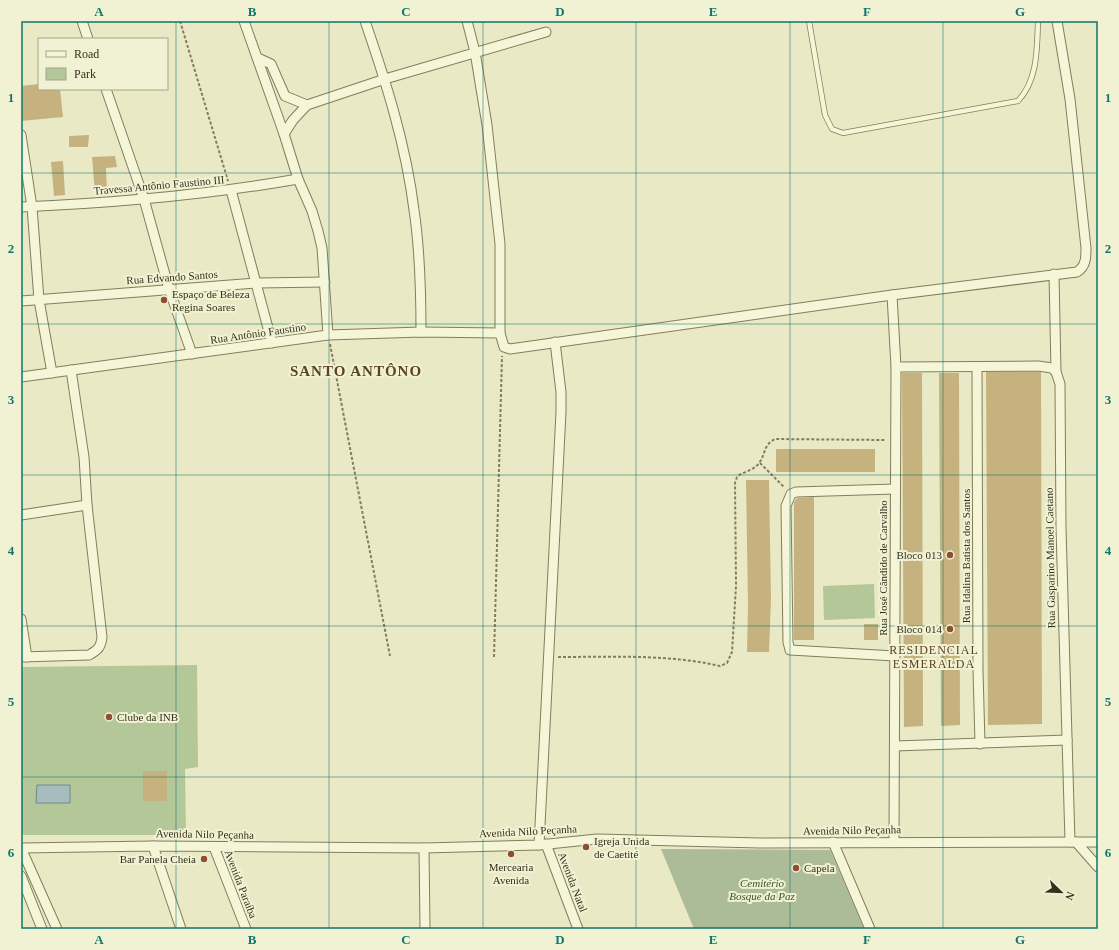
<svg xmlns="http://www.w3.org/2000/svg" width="1119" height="950" font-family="'Times New Roman',serif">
<rect width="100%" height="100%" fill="#e9eac5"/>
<!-- green -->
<g fill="#b3c799">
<polygon points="874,584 875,618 824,620 823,586"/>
<polygon points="197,665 198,767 185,769 186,835 21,835 21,667"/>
</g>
<!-- cemetery -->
<polygon fill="#adbc98" points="661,849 830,850 864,929 694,929"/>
<!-- water -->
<polygon fill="#a6bdbe" stroke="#6e898b" points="37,785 70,785 70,803 36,803"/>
<!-- building -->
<g fill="#c5b27e">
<polygon points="39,84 39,89 60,89 63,117 21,121 21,86"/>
<polygon points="89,135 88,147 69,147 69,136"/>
<polygon points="115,156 117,167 106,168 107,191 95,193 92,157"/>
<polygon points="63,161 65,195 54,196 51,162"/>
<polygon points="986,372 1041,372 1042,724 988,725"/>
<polygon points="902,373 922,373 923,726 904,727"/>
<polygon points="939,373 959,373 960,725 941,726"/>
<rect x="776" y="449" width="99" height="23"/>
<polygon points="746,480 769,480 771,599 769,652 747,652 748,605"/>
<polygon points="814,497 814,640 794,640 794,502 797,498"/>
<rect x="864" y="624" width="14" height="16"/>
<rect x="143" y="771" width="24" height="30"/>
</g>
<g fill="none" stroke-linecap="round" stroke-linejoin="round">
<!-- service casing -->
<g stroke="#837d5c" stroke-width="6">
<path id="service" d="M809,21l16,94 7,14 11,4 175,-32c20,-21 19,-53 20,-80"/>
</g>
<!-- minor casing -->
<g stroke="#837d5c" stroke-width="11">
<g id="minor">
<polyline points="82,21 88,39"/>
<polyline points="244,21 284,134 298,179 312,211 318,231 322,248 328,335"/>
<path d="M365,21c21,61 41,124 49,189 6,40 7,81 7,122"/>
<path d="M467,21l8,31 12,73 13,119v89l4,14 6,2 382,-54 185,-23c9,-6 9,-14 9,-24l-16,-149 -13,-78"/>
<polyline points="258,58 271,64 285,96 307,105"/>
<polyline points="106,89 144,199 169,289 192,354"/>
<polyline points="284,134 293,120 307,105 385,79 546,32"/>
<polyline points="21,135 32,207 39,300 52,373"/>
<polyline points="231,190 272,343"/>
<path d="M21,207c93,-4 186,-12 277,-28"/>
<polyline points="1054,274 1056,372 1060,384 1061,528 1070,842"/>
<polyline points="892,295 896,367 894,842"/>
<polyline points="21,301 257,283 325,282"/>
<polyline points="896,367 1038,366 1052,368 1056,372"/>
<polyline points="977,368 978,670 980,744"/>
<polyline points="21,377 328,335 421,332 500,333"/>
<polyline points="21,515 87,505"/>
<polyline points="21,619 27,657"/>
<polyline points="895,656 790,650 788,642 786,506 791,494 796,492 895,489"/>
<path d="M21,657l68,-2c9,-5 12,-8 13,-18l-15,-132 -3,-48 -13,-87"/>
<polyline points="895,746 1067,740"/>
<polyline points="833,842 870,929"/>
<polyline points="1076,842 1098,867"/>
<polyline points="546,844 578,929"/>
<polyline points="539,845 561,412 561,392 555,342"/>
<polyline points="153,846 181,929"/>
<polyline points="214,847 246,929"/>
<polyline points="21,848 153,846 424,848 539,845 597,839 760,843 1098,842"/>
<polyline points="21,848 57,929"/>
<polyline points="424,848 425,929"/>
<polyline points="21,876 42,929"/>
</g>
</g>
<!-- path -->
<g stroke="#837d5c" stroke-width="2" stroke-dasharray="3 2" stroke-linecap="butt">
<polyline points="180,21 228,181"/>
<polyline points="330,344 390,656"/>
<polyline points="760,463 784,487"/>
<polyline points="494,657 502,356"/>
<path d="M558,657c55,0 109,-3 162,9l7,-3 5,-11 4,-66 -1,-103 2,-6c6,-6 17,-6 22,-14 7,-9 4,-18 16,-24l110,1"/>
</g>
<!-- service -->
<use href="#service" stroke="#f5f5d7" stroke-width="4.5"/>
<!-- minor -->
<use href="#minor" stroke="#f5f5d7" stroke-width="9"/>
</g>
<!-- grid -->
<path fill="none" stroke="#0f766e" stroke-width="1" stroke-opacity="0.55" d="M176,21v908M329,21v908M483,21v908M636,21v908M790,21v908M943,21v908M21,173h1077M21,324h1077M21,475h1077M21,626h1077M21,777h1077"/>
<!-- markers -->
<g fill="#8d4e32" stroke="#f1f2d3" stroke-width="1.5">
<circle cx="164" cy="300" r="4"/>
<circle cx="950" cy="555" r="4"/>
<circle cx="950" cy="629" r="4"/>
<circle cx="109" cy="717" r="4"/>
<circle cx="586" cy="847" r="4"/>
<circle cx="511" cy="854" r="4"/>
<circle cx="204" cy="859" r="4"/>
<circle cx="796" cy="868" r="4"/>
</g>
<g text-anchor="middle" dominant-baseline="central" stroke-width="4" stroke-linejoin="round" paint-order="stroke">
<!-- street labels -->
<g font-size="11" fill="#34301f" stroke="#f1f2d3">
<text transform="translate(159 185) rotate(-5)">Travessa Antônio Faustino III</text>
<text transform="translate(172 277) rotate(-4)">Rua Edvando Santos</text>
<text transform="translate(258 333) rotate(-8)">Rua Antônio Faustino</text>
<text transform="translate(966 556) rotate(-90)">Rua Idalina Batista dos Santos</text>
<text transform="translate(1050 558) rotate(-91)">Rua Gasparino Manoel Caetano</text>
<text transform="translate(883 568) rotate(-90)">Rua José Cândido de Carvalho</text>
<text transform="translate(852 830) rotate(-1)">Avenida Nilo Peçanha</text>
<text transform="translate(528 831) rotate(-3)">Avenida Nilo Peçanha</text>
<text transform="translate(205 834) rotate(1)">Avenida Nilo Peçanha</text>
<text transform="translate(573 882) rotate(69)">Avenida Natal</text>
<text transform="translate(241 884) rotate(69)">Avenida Paraíba</text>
</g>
<!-- poi labels -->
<g font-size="11" fill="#34301f" stroke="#f1f2d3" text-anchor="start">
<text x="172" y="294">Espaço de Beleza<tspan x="172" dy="13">Regina Soares</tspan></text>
<text x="942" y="555" text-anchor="end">Bloco 013</text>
<text x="942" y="629" text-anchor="end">Bloco 014</text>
<text x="117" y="717">Clube da INB</text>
<text x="594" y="841">Igreja Unida<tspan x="594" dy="13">de Caetité</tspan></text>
<text x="196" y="859" text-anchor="end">Bar Panela Cheia</text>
<text x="511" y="867" text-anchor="middle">Mercearia<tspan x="511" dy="13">Avenida</tspan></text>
<text x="804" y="868">Capela</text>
</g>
<!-- park labels -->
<g font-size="11" font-style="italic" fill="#394f27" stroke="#f1f2d3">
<text x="762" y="883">Cemitério<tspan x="762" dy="13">Bosque da Paz</tspan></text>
</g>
<!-- neighbourhood labels -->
<g font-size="12" letter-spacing="1" fill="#5d4122" stroke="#f1f2d3">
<text x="934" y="650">RESIDENCIAL<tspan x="934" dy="14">ESMERALDA</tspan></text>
</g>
<!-- district labels -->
<g font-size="15" font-weight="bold" letter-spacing="1" fill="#5d4122" stroke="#f1f2d3">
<text x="356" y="371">SANTO ANTÔNO</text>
</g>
</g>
<!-- border -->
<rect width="1119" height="950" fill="none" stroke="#f1f2d3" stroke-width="44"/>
<!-- legend -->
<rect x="38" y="38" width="130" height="52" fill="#f1f2d3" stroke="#a5a48b"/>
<rect x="46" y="51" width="20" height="6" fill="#f5f5d7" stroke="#a5a48b"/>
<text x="74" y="58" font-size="12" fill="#34301f">Road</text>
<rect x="46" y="68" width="20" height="12" fill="#b3c799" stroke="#a5a48b"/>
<text x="74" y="78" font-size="12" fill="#34301f">Park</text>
<!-- north arrow -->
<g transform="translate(1061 892) rotate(113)" stroke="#f1f2d3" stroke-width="3" paint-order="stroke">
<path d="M0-3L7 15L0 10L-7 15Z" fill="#34301f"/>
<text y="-6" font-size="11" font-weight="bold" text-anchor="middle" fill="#34301f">N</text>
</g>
<rect x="22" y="22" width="1075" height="906" fill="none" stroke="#0f766e" stroke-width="1.5"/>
<g font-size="13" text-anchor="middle" font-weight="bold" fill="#0f766e">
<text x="99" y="16">A</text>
<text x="252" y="16">B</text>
<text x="406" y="16">C</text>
<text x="560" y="16">D</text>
<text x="713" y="16">E</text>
<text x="867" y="16">F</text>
<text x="1020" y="16">G</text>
<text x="11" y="102">1</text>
<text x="1108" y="102">1</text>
<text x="11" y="253">2</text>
<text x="1108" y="253">2</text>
<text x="11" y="404">3</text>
<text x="1108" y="404">3</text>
<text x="11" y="555">4</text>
<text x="1108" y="555">4</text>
<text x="11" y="706">5</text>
<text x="1108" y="706">5</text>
<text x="11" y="857">6</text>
<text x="1108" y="857">6</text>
<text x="99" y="944">A</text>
<text x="252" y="944">B</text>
<text x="406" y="944">C</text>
<text x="560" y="944">D</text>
<text x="713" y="944">E</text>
<text x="867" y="944">F</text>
<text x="1020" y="944">G</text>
</g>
</svg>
